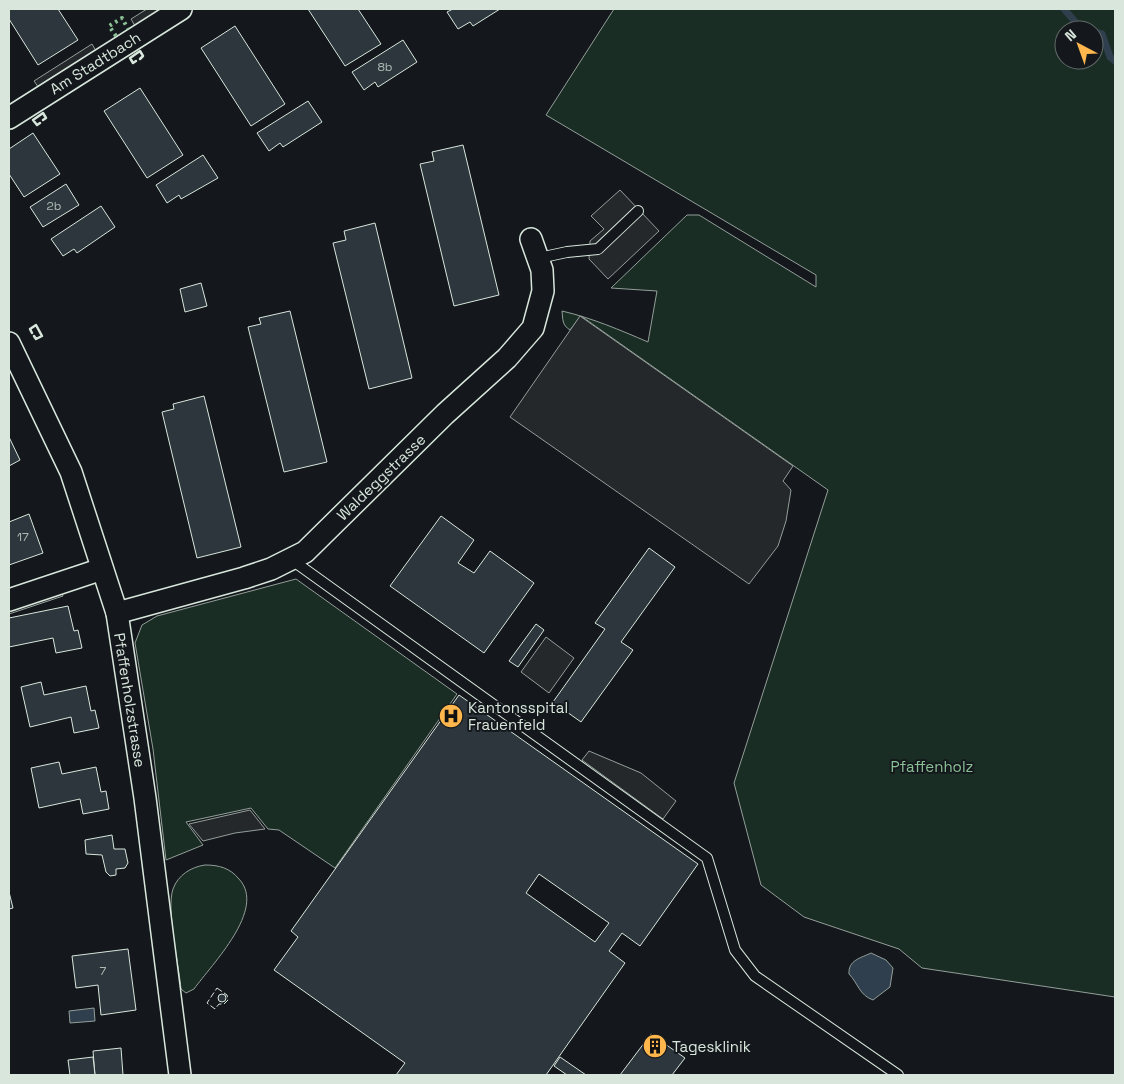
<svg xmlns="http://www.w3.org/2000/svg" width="1124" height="1084" font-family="'Space Grotesk',sans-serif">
<rect width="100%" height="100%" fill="#14181c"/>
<!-- green -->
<g fill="#1a2d24" stroke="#939e99" fill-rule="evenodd">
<path d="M614,9h501v988l-193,-29 -23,-19 -95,-32 -43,-32 -27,-102 94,-293 -247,-174 -11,14c-8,-5 -7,-10 -8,-19 30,7 58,19 86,31l9,-51 -46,-3 76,-73h12l117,72v-12l-270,-160zM1064,30h30v30h-30z"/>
<polygon points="296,579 457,694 335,868 279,830 268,829 251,808 186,822 203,845 166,860 153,749 135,643 142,625 157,616"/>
<path d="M205,865c14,0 25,3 34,14 28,30 -27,85 -45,110l-8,4 -5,-4c-2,-23 -15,-80 -8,-100 5,-14 18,-22 32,-24z"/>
</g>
<!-- parking -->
<g fill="#24282b" stroke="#939e99">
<polygon points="147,9 162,9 135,26 131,19"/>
<polygon points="92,44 96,51 39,88 34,81"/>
<polygon points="620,190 659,231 608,279 589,259 590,241 604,229 591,216"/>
<polygon points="580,316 793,466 783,481 791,490 786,521 778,546 749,584 510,417"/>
<polygon points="61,590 63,596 9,614 9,607"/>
<polygon points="546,637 574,658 549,693 521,672"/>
<polygon points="589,751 641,773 676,801 663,819 582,760"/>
<polygon points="250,810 265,829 235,833 203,841 189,824"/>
</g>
<!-- water -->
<g fill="#2f3f4d" stroke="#939e99">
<path d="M871,953l15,7 7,8 -3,19 -17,13c-14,-5 -15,-17 -24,-26 -1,-14 12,-16 22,-21z"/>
<polygon points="94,1008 95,1021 70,1023 69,1011"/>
</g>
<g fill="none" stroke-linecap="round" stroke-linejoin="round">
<!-- stream -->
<g stroke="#2f3f4d" stroke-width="7">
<polyline points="1064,9 1078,25 1089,30"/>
<polyline points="1094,32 1102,34 1110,57 1115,61"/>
</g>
</g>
<!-- building -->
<g fill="#2c363c" stroke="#d8e6dc" fill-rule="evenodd">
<polygon points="9,9 58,9 78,40 38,65 9,19"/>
<polygon points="308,9 358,9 381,44 345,66"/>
<polygon points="453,9 500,9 473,26 470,22 458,29 447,12"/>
<polygon points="235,26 285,104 251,126 201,48"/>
<polygon points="403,40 417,62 378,87 375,82 364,90 352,72"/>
<polygon points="140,88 183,155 147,178 104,111"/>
<polygon points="308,101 322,122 283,147 280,143 269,151 257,133"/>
<polygon points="33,133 60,174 24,197 9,174 9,149"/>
<polygon points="463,145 499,295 454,306 420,164 434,161 432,152"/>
<polygon points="203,155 218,178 181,199 179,195 167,203 156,185"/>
<polygon points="66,184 79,205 43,227 30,207"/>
<polygon points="101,206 115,227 77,253 74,249 63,256 51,239"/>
<polygon points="375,223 412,378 369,389 333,243 346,240 344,231"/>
<polygon points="201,283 207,306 185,312 180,289"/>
<polygon points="290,311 327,462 284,472 248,327 261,324 259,318"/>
<polygon points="204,396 241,547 197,558 162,412 174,409 173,404"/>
<polygon points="9,437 20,460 9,466"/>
<polygon points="29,514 43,553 9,565 9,522"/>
<polygon points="441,516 474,540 458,563 474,573 490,551 534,583 484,653 390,586"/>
<polygon points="649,548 675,567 621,642 633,650 581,722 553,702 605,629 595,623"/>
<polygon points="68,606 74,631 78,630 82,648 56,653 53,638 9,647 9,618"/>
<polygon points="536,624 544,630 518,667 509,661"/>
<polygon points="41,682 44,695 86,686 91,711 95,710 99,728 74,733 71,717 30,727 21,687"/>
<path d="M459,695l239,169 -58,82 -18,-13 -13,18 16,12 -79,112h-150l9,-12 -131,-93 24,-33 -7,-6zM539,874l70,49 -14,19 -69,-49z"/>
<polygon points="59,762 62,774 96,767 101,792 106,791 109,809 83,814 80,799 39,808 31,768"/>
<polygon points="112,835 114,849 125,849 128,863 125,868 116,869 116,875 110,876 106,872 102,855 86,854 85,840"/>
<polygon points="9,892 13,908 9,909"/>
<polygon points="128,949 136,1010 101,1015 98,985 76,988 72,956"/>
<circle cx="222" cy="998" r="4"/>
<polygon points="651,1034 685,1058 672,1075 620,1075"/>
<polygon points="121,1048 123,1075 95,1075 93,1051"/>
<polygon points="93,1057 95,1075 70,1075 68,1060"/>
<polygon points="560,1057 586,1075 567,1075 554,1066"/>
</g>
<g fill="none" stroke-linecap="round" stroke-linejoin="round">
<!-- service casing -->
<g stroke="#d8e6dc" stroke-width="12">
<g id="service">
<polyline points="539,258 567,252 598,249 638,211"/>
<polyline points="292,560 707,858 735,950 755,976 898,1075"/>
</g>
</g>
<!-- minor casing -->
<g stroke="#d8e6dc" stroke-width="24">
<g id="minor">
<polyline points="9,118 181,9"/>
<polyline points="9,343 71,472 117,613 145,798 180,1075"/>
<polyline points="9,600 102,569"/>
<polyline points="117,613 244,578 271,569 305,552 445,414 507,358 533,328 543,291 542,270 531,239"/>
</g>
</g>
<!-- service -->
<use href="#service" stroke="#14181c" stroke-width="10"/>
<!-- minor -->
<use href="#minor" stroke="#14181c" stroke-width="21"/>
<!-- hedge -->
<polyline stroke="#8ac095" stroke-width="4" stroke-dasharray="2.5 4" stroke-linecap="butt" points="116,36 109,26 122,18 128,29"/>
<!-- fence -->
<polygon stroke="#d8e6dc" stroke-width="1" stroke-dasharray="6 2.5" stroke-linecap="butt" points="217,988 227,995 228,1000 224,1004 219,1004 215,1009 207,1003"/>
<!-- wall -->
<g stroke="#d8e6dc" stroke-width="2.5">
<polyline points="136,61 133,63 130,58 140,51 143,56 140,59"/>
<polyline points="40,123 37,125 33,120 43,113 46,118 43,120"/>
<polyline points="32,333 30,329 36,325 42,336 36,339 34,336"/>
</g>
</g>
<!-- icons -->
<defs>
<g id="hospital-disc" transform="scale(1.25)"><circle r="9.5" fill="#ffb74d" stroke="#14181c"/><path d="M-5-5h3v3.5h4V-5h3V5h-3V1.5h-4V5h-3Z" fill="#111"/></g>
<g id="building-disc" transform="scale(1.25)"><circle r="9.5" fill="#ffb74d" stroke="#14181c"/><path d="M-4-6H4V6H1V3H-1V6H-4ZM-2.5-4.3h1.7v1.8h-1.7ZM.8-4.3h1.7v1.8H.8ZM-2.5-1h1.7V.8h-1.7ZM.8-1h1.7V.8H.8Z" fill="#111"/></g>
</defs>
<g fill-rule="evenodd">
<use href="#hospital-disc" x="451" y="716"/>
<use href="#building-disc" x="655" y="1046"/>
</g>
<g text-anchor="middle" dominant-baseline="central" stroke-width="4" stroke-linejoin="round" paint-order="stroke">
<!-- number labels -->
<g font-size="12" fill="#adbab4">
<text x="385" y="67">8b</text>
<text x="54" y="206">2b</text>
<text x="23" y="537">17</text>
<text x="103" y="971">7</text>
</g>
<!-- street labels -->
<g font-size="15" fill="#d8e6dc" stroke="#14181c">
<text transform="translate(95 63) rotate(-32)">Am Stadtbach</text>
<text transform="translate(381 477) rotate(-44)">Waldeggstrasse</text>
<text transform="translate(130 700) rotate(81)">Pfaffenholzstrasse</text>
</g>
<!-- poi labels -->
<g font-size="15" fill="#d8e6dc" stroke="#14181c" text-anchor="start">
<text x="468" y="707">Kantonsspital<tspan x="468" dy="17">Frauenfeld</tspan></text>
<text x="672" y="1046">Tagesklinik</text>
</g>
<!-- park labels -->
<g font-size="15" fill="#8ac095" stroke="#14181c">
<text x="932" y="766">Pfaffenholz</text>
</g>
</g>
<!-- border -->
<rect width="1124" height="1084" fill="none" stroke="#d8e6dc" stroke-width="20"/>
<!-- north arrow -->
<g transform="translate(1079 45) rotate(319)"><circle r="24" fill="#14181c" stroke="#626a69"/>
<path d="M0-4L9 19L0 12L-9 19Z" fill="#ffb74d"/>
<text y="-8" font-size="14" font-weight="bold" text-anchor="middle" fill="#d8e6dc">N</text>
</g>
</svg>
